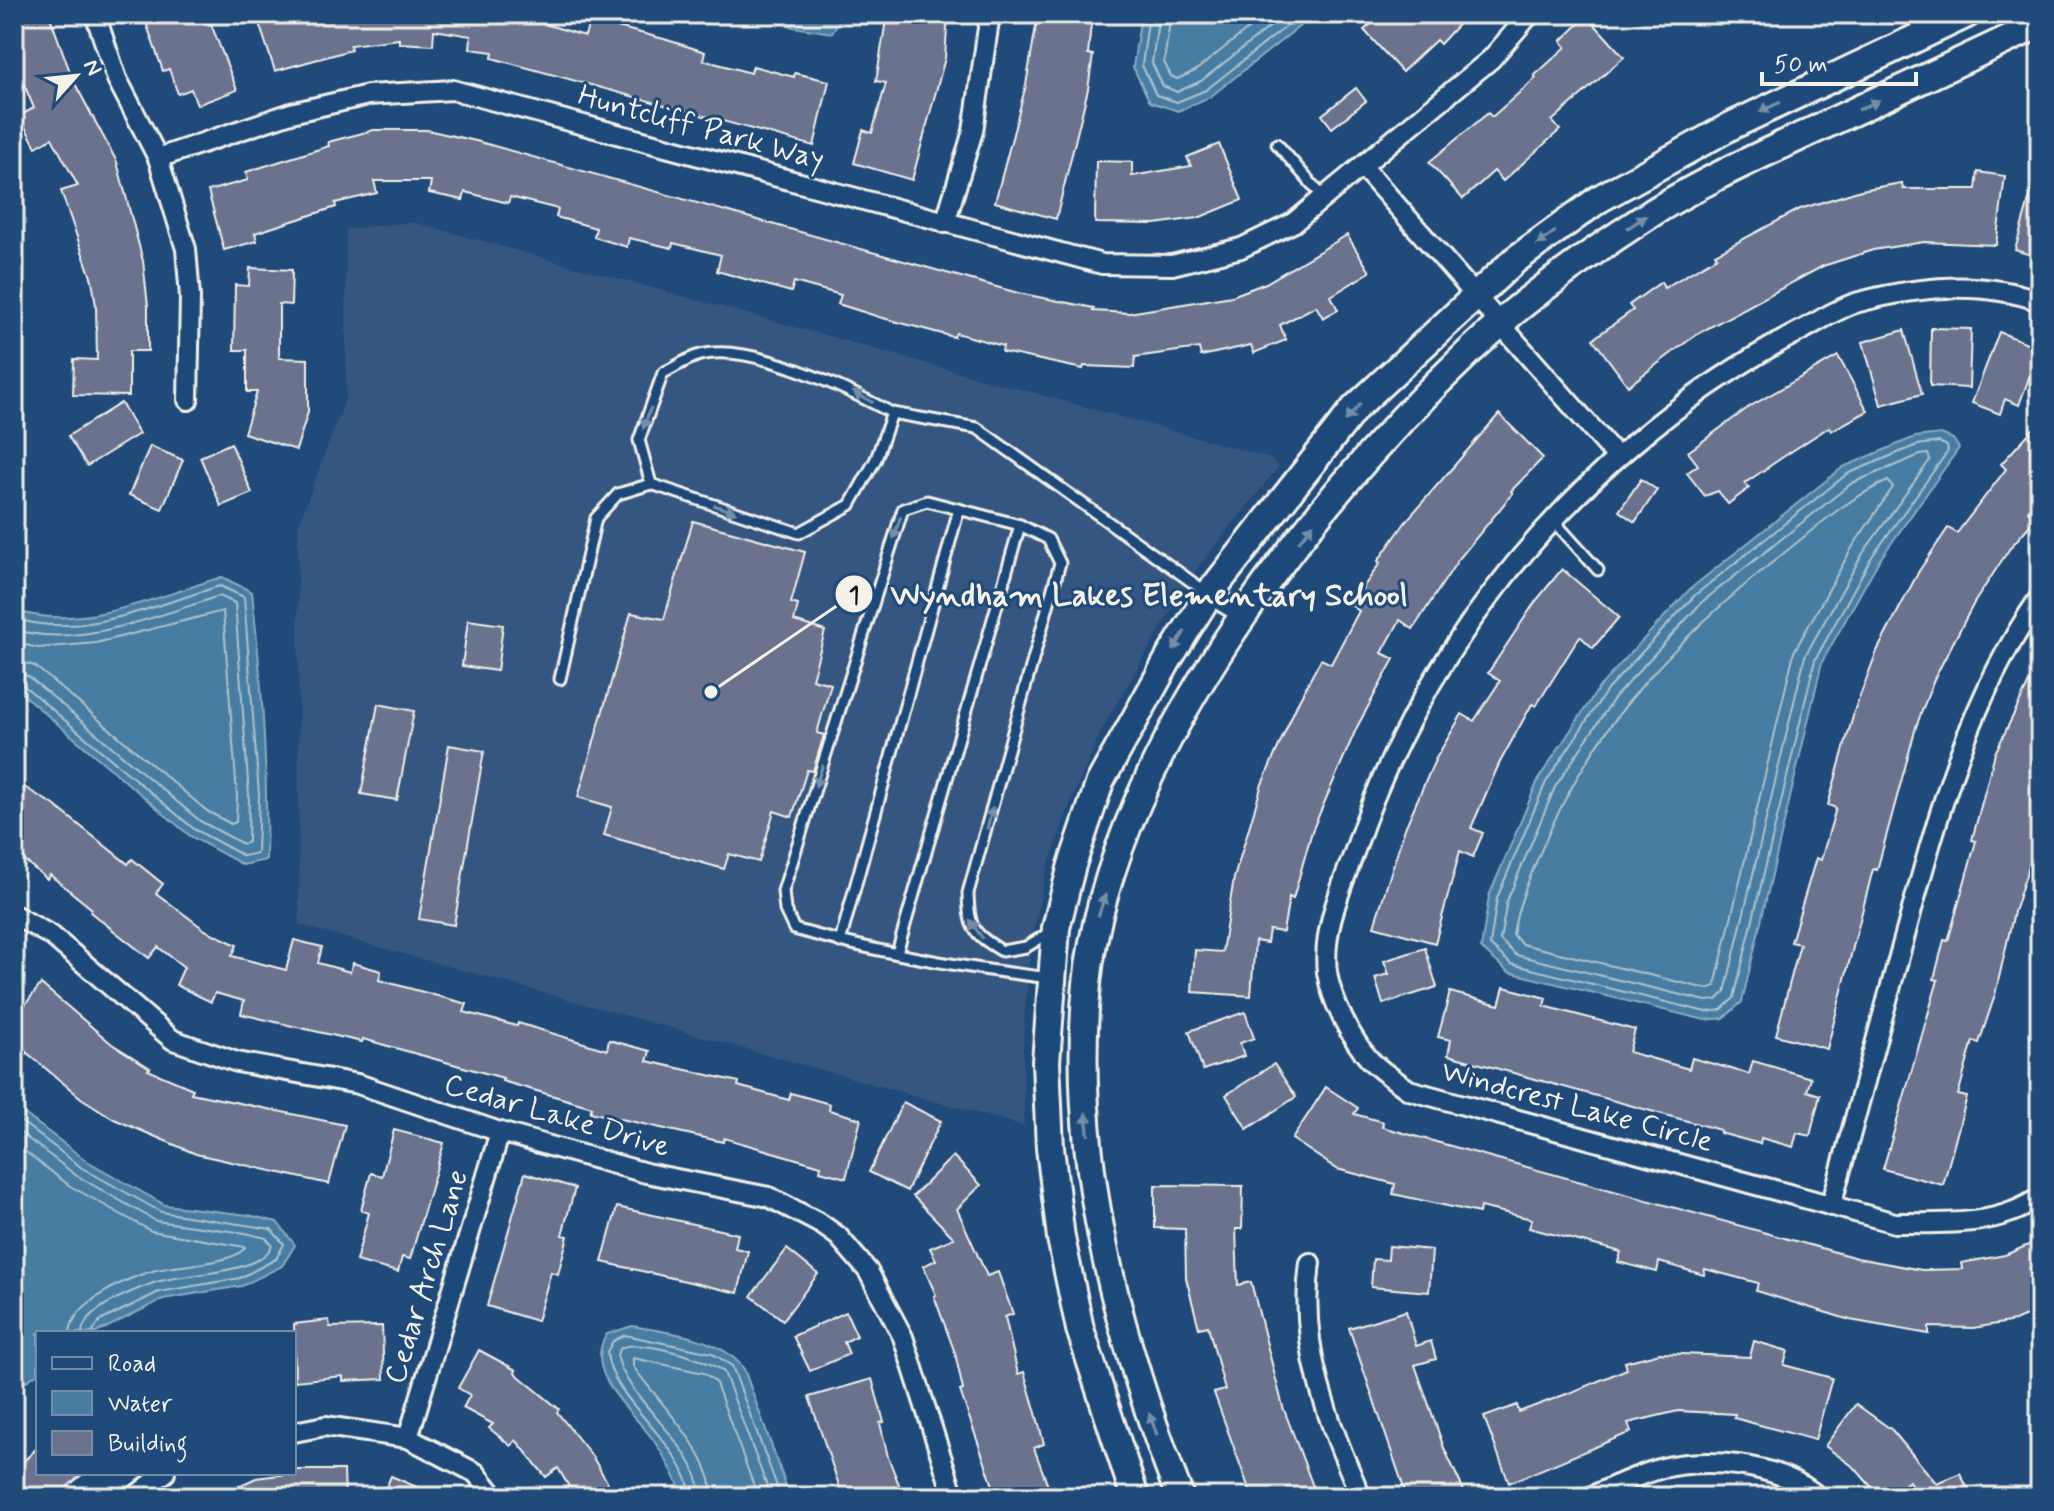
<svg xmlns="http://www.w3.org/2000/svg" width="2054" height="1511" font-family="Mynerve,sans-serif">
<rect width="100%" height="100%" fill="#1f4a7a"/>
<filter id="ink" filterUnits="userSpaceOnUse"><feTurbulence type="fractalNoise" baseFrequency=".0125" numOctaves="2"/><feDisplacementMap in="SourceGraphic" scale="16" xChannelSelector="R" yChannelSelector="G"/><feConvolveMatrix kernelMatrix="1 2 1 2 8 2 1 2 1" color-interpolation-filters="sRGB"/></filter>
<g filter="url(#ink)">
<!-- built -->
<polygon fill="#365680" points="413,222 1267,457 1279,466 1192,575 1103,727 1070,804 1045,876 1030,950 1023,1036 1024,1126 299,925 298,526 346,397 346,229"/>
<!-- water -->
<g fill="#477da3" stroke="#8cabbf" stroke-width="2">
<polygon points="754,14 844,14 832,33 793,27"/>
<polygon points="1141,14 1315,14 1210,97 1178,111 1150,102 1133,67"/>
<polygon points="1941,434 1953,439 1959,448 1878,562 1822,662 1742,1002 1724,1018 1705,1020 1508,972 1481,948 1489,896 1539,778 1600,686 1690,589 1843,467 1915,437"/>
<path d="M222,577l30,15c10,89 16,178 14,268l-23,5 -53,-29 -176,-149v-77c64,23 145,-14 208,-33z"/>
<polygon points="14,1106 87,1161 165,1205 248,1215 277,1222 295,1245 282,1266 242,1286 163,1299 96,1333 38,1333 38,1373 14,1390"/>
<path d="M632,1326c37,7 88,10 112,43l46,128h-106c-8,-19 -18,-39 -30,-56 -20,-29 -73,-68 -47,-107z"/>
</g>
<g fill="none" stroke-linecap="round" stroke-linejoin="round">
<!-- shore -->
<g stroke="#afc3cc" stroke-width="2">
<polyline points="1149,14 1142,65 1156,95 1177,102 1206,90 1302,14"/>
<polyline points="1159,14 1152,63 1163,86 1177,92 1201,81 1286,14"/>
<polyline points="1171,14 1164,62 1171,76 1177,79 1195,71 1267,14"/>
<polygon points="1939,442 1947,446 1948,451 1871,558 1815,660 1734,998 1721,1010 1706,1012 1511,964 1490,945 1497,898 1546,782 1607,690 1695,595 1847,474 1917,445"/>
<polygon points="1920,455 1928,454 1930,460 1863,553 1805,656 1725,992 1717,1000 1706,1001 1516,955 1500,940 1507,901 1555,787 1615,697 1702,602 1852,483"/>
<path d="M1888,481l5,6 -40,59 -59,106 -79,334 -8,3 -185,-45 -9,-9c5,-33 18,-61 31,-91 53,-125 135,-208 240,-291 34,-27 64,-55 104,-72z"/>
<path d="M14,618c64,23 144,-14 206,-32l24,11 15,198 -2,58 -13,3 -50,-27 -172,-145 -8,-2"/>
<path d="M14,629c59,21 147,-14 205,-33l16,7 14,192 -1,47 -5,2 -43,-23 -172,-145 -14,-4"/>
<polyline points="14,642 38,648 96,643 223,611 237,795 236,822 231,824 207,811 35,666 14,660"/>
<polyline points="14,1116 82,1168 161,1212 271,1229 284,1244 276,1259 240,1278 159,1292 100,1321 92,1333"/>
<path d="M14,1128l63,48 79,45 89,12 21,5 6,7c-11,30 -89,28 -116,37 -21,8 -72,26 -74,51"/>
<path d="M14,1143l56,43 81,45 94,16c-9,17 -69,18 -89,23 -27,7 -85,33 -86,63"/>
<path d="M691,1497c-6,-55 -81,-96 -84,-145l6,-11 12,-6 87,18 20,13 49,131"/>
<path d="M701,1497c-3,-54 -76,-96 -84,-143l4,-6c18,-9 88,11 103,24l47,125"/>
<path d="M713,1497c-2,-46 -55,-95 -80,-131v-8l71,15 11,8 43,116"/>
</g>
</g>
<!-- building -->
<g fill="#6b728d" stroke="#f4f1e8" stroke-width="2">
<polygon points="14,14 49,14 73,80 117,162 143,261 148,306 148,351 129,351 129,396 73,395 74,359 97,360 96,306 92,280 61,191 78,186 52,138 36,147 19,116 34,108 14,60"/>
<polygon points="143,14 207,14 237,90 197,105 191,89 178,94 169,69 163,71"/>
<polygon points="256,14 540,14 538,22 585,36 590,20 664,39 705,52 703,60 751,73 753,66 794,77 795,73 829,81 814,146 492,58 493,52 470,49 471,36 434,30 433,45 399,43 399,39 350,45 351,50 275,71"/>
<polygon points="887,14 948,14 945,58 912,180 854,163 863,130 872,133 886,83 876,81"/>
<polygon points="1038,14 1092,14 1088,54 1093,55 1088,89 1056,219 995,202 1026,85"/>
<polygon points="1382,14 1468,14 1440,44 1436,40 1402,72 1364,30"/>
<polygon points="1587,16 1624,57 1552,121 1560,130 1503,181 1494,171 1463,199 1429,162 1488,113 1492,117 1536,78 1534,76 1566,47 1561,41"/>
<polygon points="1356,88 1366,101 1332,128 1322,115"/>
<polygon points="374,130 427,130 476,141 1018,293 1094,308 1093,311 1129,313 1232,296 1266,283 1347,235 1370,272 1331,296 1338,310 1323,318 1316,306 1280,325 1286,340 1254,353 1251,345 1201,356 1199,348 1135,357 1134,368 1084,366 1083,369 1002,352 1003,346 956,333 954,337 879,317 838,304 841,295 794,282 791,292 717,271 721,255 673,243 672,248 629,238 627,247 594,237 596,228 556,217 558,209 510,197 508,203 465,192 463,200 429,193 431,181 374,181 377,193 335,203 336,207 255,233 257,241 224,250 208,191 248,180 246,172 329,146 328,142"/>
<polygon points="1219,144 1242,200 1198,218 1155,224 1095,223 1096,161 1132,162 1132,176 1191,166 1187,157"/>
<polygon points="1978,172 2005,176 1996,245 1924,242 1873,250 1823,266 1697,334 1628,386 1593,339 1633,310 1629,305 1661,282 1664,288 1717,257 1715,254 1800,209 1861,190 1902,183 1903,189 1976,189"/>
<polygon points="2035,179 2040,180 2040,258 2015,250"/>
<polygon points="250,268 292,270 291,305 279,304 279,358 308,359 308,412 296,450 244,433 257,392 247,392 247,350 234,350 235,285 249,286"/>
<polygon points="1931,328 1971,329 1969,388 1930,386"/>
<polygon points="1904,330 1922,394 1881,405 1863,342"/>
<polygon points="1999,332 2040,348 2019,405 2005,399 2000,414 1972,403"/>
<polygon points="1838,356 1868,411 1831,431 1829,427 1783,457 1745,483 1749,488 1728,504 1718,491 1705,496 1687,473 1698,465 1688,452 1749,407"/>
<polygon points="121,403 139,434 87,466 68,436"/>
<polygon points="1499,414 1543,458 1511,491 1513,493 1458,560 1413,629 1400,620 1382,653 1394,659 1357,727 1312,831 1293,899 1289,897 1283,932 1269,930 1267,943 1255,941 1251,996 1192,992 1195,950 1222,952 1234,878 1262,784 1299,700 1321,659 1331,664 1359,611 1351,605 1380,563 1378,561 1407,520"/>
<polygon points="2040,421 2040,498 2028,511 2036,518 2010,548 1974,603 1934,679 1916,727 1877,870 1873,869 1827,1049 1776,1035 1800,944 1791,942 1816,858 1821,860 1836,808 1828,805 1855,709 1877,651 1919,571 1948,528 1957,533 2006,469 2001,464"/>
<polygon points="231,443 252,493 221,506 200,457"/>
<polygon points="150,446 183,460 162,509 129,495"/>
<polygon points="1641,479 1657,490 1635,522 1619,511"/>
<polygon points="693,521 805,552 791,603 798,605 794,621 825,631 812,679 831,684 817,733 824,735 813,771 807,770 792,817 774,811 759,862 729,854 724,869 604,835 612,807 578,797 631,613 664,619"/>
<polygon points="1562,569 1619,617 1593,648 1580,636 1536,706 1532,704 1499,764 1471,828 1483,833 1473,857 1460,851 1435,943 1374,926 1405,828 1435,760 1462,714 1474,721 1500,681 1488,673 1535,602"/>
<polygon points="468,620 503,625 497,671 462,666"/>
<polygon points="2040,660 2040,831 2014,912 1995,995 1979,1043 1973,1041 1958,1095 1967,1097 1943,1185 1883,1169 1938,980 1934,979 1944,940 1948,941 1976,841 1972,840 1995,753"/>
<polygon points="378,704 414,711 397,800 361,794"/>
<polygon points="449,745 484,751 454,925 419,919"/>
<polygon points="14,781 54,805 128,864 132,859 163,884 156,893 205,930 237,945 232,956 286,970 294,940 322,947 318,963 350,972 353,963 381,971 379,980 467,1004 464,1012 517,1026 518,1023 607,1050 609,1040 650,1051 647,1061 739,1082 738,1086 789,1100 791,1093 830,1104 829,1110 861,1119 846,1178 820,1171 821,1166 724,1138 723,1142 590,1112 592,1107 502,1081 503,1078 363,1039 362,1042 241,1014 244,1001 215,993 211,1002 176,985 184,967 158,947 149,958 90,912 92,909 50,875 47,879 14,852"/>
<polygon points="1425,948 1437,987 1383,1004 1375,978 1389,974 1384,961"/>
<polygon points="41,984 112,1044 150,1068 148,1070 193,1089 191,1093 345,1125 329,1184 196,1154 114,1119 81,1098 14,1042 14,1019"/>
<polygon points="1504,987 1546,998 1544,1006 1635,1030 1629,1052 1689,1069 1692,1058 1749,1074 1753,1061 1811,1078 1807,1091 1820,1095 1810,1136 1797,1133 1793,1147 1761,1138 1760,1144 1720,1133 1720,1130 1448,1055 1451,1040 1438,1037 1450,992 1499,1005"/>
<polygon points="1245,1012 1254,1038 1240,1043 1244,1056 1203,1070 1189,1031"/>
<polygon points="1274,1064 1296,1097 1247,1129 1226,1095"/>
<polygon points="1326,1087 1358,1108 1354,1114 1383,1122 1382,1127 1857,1258 1922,1270 1962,1269 1961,1263 2005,1255 2040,1240 2040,1310 2015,1321 1973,1328 1929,1327 1929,1334 1850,1320 1756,1291 1758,1283 1705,1269 1704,1275 1659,1262 1657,1272 1618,1262 1621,1252 1529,1228 1532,1219 1480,1207 1479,1213 1393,1194 1395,1184 1337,1169 1292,1139"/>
<polygon points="903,1102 941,1121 907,1191 869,1172"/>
<polygon points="394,1130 444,1143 410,1259 402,1257 398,1272 356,1261 369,1213 361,1210 371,1173 382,1176"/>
<polygon points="953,1156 981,1185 957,1209 987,1276 998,1272 1013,1314 1005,1317 1018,1374 1024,1372 1036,1413 1044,1444 1034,1448 1052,1497 997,1497 960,1391 963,1390 955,1353 934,1296 936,1295 923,1266 936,1260 930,1248 954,1238 913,1196"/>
<polygon points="525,1173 575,1188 562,1235 568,1236 558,1274 551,1272 537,1321 487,1306"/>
<polygon points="1155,1185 1243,1186 1242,1229 1236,1229 1238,1285 1251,1282 1283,1407 1317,1497 1252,1497 1214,1393 1225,1390 1208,1326 1199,1328 1186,1278 1185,1229 1155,1228"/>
<polygon points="617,1207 738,1234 735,1248 748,1251 738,1293 602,1262"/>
<polygon points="1389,1246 1432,1250 1429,1292 1371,1287 1373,1259 1388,1260"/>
<polygon points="787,1249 818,1274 783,1320 751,1296"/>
<polygon points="1406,1311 1416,1346 1431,1341 1436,1359 1415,1365 1444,1448 1464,1491 1450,1497 1407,1497 1349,1328"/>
<polygon points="846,1312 857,1336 844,1342 849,1354 810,1371 793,1336"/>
<polygon points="329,1320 330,1327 382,1326 384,1379 343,1381 343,1376 295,1381 294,1324"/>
<polygon points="1754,1341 1788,1351 1784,1365 1832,1378 1815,1440 1734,1418 1735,1414 1678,1411 1628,1423 1631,1432 1509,1483 1484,1417 1517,1405 1519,1412 1577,1390 1627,1369 1625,1362 1660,1353 1750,1357"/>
<polygon points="479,1350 516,1370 515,1373 559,1409 557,1412 592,1456 616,1497 575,1497 558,1468 546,1477 516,1440 511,1446 489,1428 493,1424 463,1408 470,1395 458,1388"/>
<polygon points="872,1379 884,1422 880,1423 888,1457 904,1497 843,1497 809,1397"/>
<polygon points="1856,1404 1892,1430 1937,1484 1960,1473 1972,1497 1910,1497 1915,1494 1909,1481 1890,1497 1880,1497 1855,1468 1825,1446"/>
<polygon points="38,1447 38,1473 84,1473 67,1487 70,1489 62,1497 20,1497 14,1491 14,1471"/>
<polygon points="294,1470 344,1470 345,1497 215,1497 256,1478 294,1473"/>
<polygon points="391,1476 440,1497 382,1497"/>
</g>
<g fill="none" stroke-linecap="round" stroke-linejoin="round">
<!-- lane casing -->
<g stroke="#f4f1e8" stroke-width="15">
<g id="lane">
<polyline points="1277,144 1323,197"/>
<polyline points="892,413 977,428 1206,592"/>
<polyline points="1553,520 1598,570"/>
<path d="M560,679l36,-161 22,-24 33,-10 148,49 51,-28 26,-46 16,-46c-45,-24 -145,-73 -195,-57 -12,4 -23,12 -34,17l-24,67 12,44"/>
<polyline points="840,942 959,509"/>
<polyline points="897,953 1020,525"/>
<path d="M1050,978c-87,-10 -171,-25 -256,-49l-9,-19 -2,-19 120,-382 24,-8 93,24 28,14 12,24 -92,330c1,35 4,40 34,58l24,-4 26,-16"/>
</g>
</g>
<!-- street casing -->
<g stroke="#f4f1e8" stroke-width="24">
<g id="street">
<polyline points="95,14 117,79 158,158 186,249 190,297 188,400"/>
<polyline points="158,158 291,113 368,95 453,90 1102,264 1172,265 1241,248 1293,223 1491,59 1530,14"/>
<polyline points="1362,166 1617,457"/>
<polyline points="945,223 973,131 990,14"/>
<path d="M2040,301c-59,-21 -121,-15 -181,1 -19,5 -38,18 -55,27 -121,62 -230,156 -312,264 -57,74 -107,166 -136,254 -14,40 -34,82 -29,125 4,28 24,67 43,88 11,11 26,21 39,30l486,133c50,0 103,4 145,-26"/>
<polyline points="1209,594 1244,615"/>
<polyline points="14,915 52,936 173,1040 237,1062 358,1084 500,1132 646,1173 769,1197 821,1224 838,1236 868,1271 903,1337 954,1497"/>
<path d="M1831,1206c25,-91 49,-181 74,-271 33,-120 63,-235 135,-338"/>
<path d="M1310,1263c-12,84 18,158 51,234"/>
<polyline points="294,1432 325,1426 408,1438 476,1473 495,1497"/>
<polyline points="408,1438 500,1132"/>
<polyline points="134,1497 165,1473"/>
<path d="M1590,1497c20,-9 41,-19 63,-26 46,-16 129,-8 165,26"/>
</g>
</g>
<!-- secondary casing -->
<g stroke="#f4f1e8" stroke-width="32">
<g id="secondary">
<polyline points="1135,1497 1080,1329 1061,1238 1050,1148 1046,1062 1056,928 1072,865 1100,782 1169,658 1209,594 1355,408 1515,260 1599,199 1731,126 1967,14"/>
<path d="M1180,1497c-63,-162 -110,-338 -93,-513 23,-235 245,-512 417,-664 42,-36 88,-68 134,-98 54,-36 114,-63 172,-90 77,-36 153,-72 230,-108"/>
</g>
</g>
<!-- lane -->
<use href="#lane" stroke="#1f4a7a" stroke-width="9"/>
<!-- street -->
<use href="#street" stroke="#1f4a7a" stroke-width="18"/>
<!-- secondary -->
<use href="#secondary" stroke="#1f4a7a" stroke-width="26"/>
</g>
<!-- one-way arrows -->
<defs><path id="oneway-solid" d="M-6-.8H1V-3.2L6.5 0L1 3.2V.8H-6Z" transform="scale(2)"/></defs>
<g fill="#748da6">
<use href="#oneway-solid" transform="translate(1869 105) rotate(-25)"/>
<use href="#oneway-solid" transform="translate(1770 107) rotate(155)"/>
<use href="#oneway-solid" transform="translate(1637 222) rotate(-33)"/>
<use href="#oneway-solid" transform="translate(1546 238) rotate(144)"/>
<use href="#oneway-solid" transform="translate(863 397) rotate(-151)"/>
<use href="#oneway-solid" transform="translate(1353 412) rotate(132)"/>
<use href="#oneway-solid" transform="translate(647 418) rotate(110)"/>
<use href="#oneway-solid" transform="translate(725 509) rotate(18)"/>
<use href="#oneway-solid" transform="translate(897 528) rotate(108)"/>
<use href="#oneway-solid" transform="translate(1306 533) rotate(-50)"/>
<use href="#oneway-solid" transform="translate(1179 641) rotate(121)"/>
<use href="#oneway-solid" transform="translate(819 776) rotate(108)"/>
<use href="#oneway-solid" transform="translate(990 818) rotate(-74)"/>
<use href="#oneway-solid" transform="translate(1102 905) rotate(-72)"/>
<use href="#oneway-solid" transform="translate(976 929) rotate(-125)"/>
<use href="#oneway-solid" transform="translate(1087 1124) rotate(-97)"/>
<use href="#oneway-solid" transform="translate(1153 1424) rotate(-110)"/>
</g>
</g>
<g text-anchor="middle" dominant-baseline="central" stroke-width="6" stroke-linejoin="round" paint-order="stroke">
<!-- street labels -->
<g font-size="30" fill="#f4f1e8" stroke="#1f4a7a">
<text transform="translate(701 128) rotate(15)">Huntcliff Park Way</text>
<text transform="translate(1577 1107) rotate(15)">Windcrest Lake Circle</text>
<text transform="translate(557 1116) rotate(16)">Cedar Lake Drive</text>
<text transform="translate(427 1277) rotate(-73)">Cedar Arch Lane</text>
</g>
</g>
<!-- callouts -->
<path fill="none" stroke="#f4f1e8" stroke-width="3" d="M711 692L854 594"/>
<g fill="#f4f1e8" stroke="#1f4a7a" stroke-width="3">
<circle cx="711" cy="692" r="8"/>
<circle cx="854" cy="594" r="20"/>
</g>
<g font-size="24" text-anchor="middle" font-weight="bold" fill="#111">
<text x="854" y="603">1</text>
</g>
<g font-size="32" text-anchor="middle" font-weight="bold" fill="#f4f1e8" stroke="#1f4a7a" stroke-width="6" stroke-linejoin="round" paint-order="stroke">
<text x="1149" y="605">Wyndham Lakes Elementary School</text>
</g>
<!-- margin -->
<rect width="2054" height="1511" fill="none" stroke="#1f4a7a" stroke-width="48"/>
<rect x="24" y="24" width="2006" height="1463" fill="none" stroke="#f4f1e8" stroke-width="3" filter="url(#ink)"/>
<!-- legend -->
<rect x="36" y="1331" width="260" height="144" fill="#1f4a7a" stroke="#748da6" stroke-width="2"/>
<rect x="52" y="1357" width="40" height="12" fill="#1f4a7a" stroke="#748da6" stroke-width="2"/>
<text x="108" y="1371" font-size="24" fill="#f4f1e8">Road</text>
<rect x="52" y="1391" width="40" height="24" fill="#477da3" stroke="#748da6" stroke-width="2"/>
<text x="108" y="1411" font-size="24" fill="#f4f1e8">Water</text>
<rect x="52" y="1431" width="40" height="24" fill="#6b728d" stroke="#748da6" stroke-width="2"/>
<text x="108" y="1451" font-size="24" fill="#f4f1e8">Building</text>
<!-- north arrow -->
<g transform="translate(76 76) rotate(63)" stroke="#1f4a7a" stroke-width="6" paint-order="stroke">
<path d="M0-6L14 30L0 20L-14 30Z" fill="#f4f1e8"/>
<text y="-12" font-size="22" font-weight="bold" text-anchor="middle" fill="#f4f1e8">N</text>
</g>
<!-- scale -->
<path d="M1762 72v12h154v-12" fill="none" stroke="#f4f1e8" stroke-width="4"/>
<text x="1774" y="72" font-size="24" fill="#f4f1e8" stroke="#1f4a7a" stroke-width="6" paint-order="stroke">50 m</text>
</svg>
